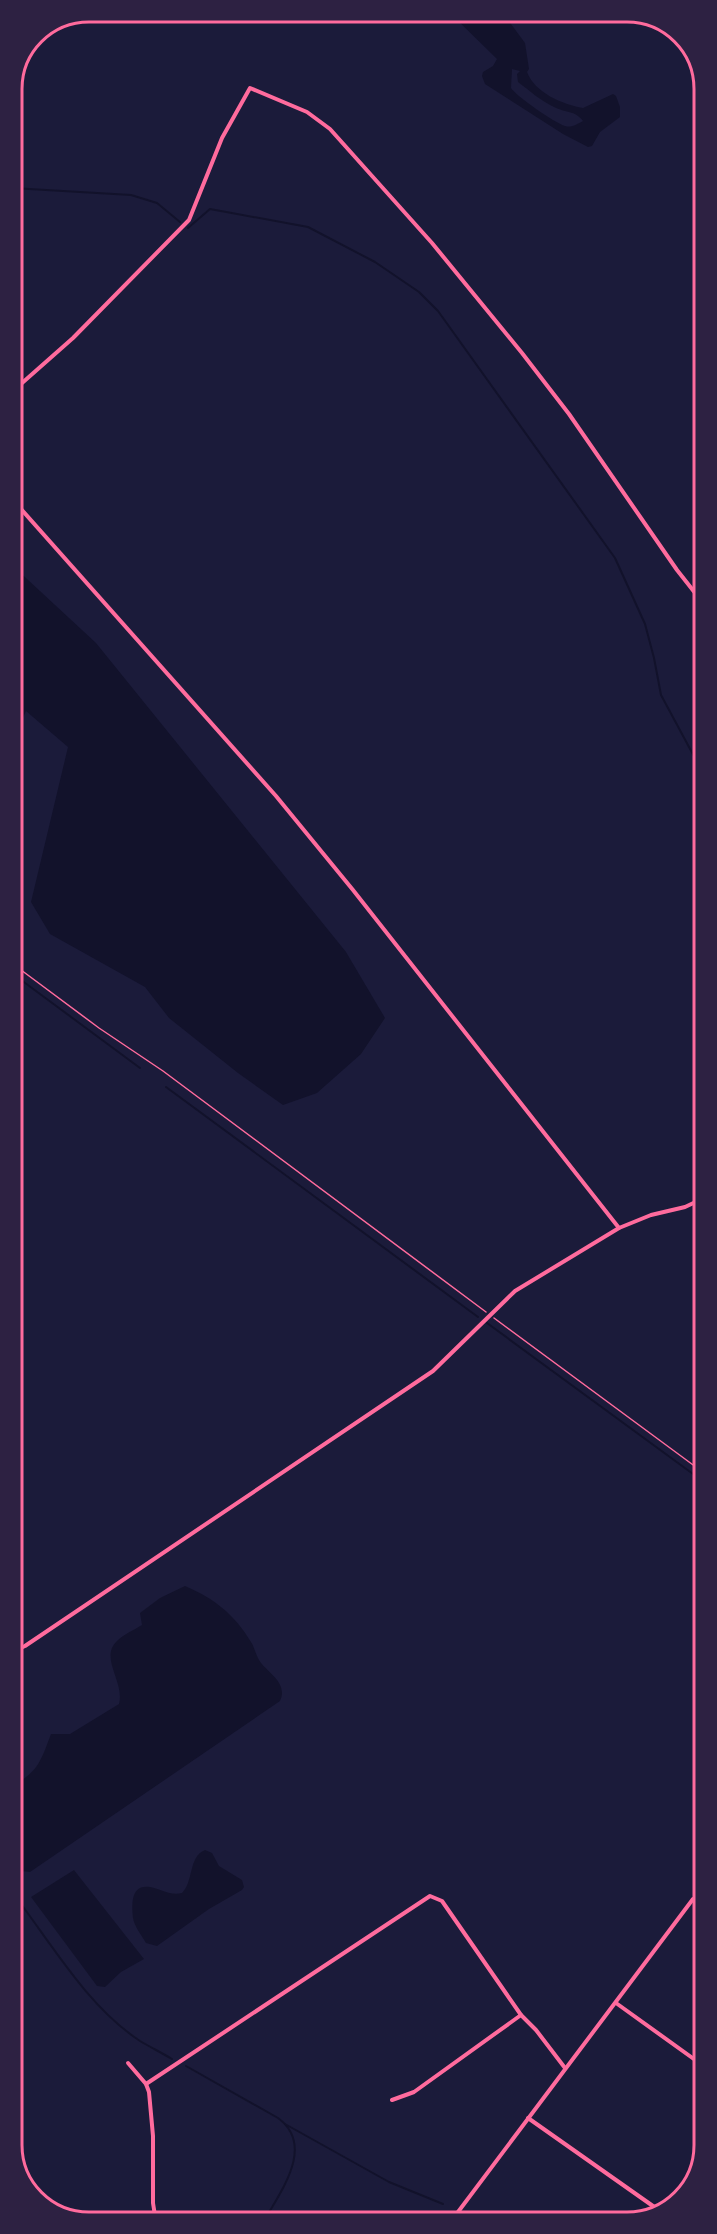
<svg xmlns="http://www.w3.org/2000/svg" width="717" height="2234" viewBox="0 0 717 2234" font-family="Georgia,serif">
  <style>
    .water { fill: #12122b; fill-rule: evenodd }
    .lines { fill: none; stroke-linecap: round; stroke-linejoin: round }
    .stream { stroke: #12122b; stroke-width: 2 }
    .path { stroke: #ff6b9d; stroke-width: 1.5 }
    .minor { stroke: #ff6b9d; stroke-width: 4 }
    .rim { fill: none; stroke: #ff6b9d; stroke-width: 3 }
  </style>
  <rect width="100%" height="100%" fill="#1b1b3a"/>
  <g class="water">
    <path d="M449,12H502L525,43L529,69L527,72C535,93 562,104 583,108L613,94L616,96L620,107V117L600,132L592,146L588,147L563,134L485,84L482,76L483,72L493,66L497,59ZM512,69L520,71L517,74L518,82C530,91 541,101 554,107C565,113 575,110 583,121C577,124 572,128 565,126C555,123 516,96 511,88Z"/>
    <polygon points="13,566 96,643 346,952 385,1018 361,1054 317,1093 283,1105 238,1073 169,1018 145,987 50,934 31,902 68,747 26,711 13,740"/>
    <path d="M185,1586C215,1599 234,1614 251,1642C255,1648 256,1657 261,1663C270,1674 288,1684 280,1701L30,1872L21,1871L14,1863V1785C39,1771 41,1760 51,1734H70L119,1704C125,1682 99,1658 117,1641C124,1634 134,1630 142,1625L140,1613L160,1598Z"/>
    <path d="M205,1850L212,1853L219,1866L242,1880L244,1887L242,1890L209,1909L157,1946L146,1943C142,1936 134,1926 133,1918C132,1905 130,1884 150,1887C161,1889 170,1896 182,1893C194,1881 188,1857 205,1850Z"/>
    <polygon points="74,1870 144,1959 121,1972 105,1987 97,1986 31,1897"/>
  </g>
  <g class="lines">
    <g class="stream">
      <polyline points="654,21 701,68"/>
      <polyline points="12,188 131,195 157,203 180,222"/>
      <polyline points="188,228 210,209 308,227 375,262 419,292 438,311 615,558 645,624 654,658 661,695 703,773"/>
      <polyline points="13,974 140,1068"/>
      <polyline points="166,1087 478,1317"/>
      <polyline points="487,1323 704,1482"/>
      <path d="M21,1904C56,1951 90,2008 140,2041C150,2047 162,2053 172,2059"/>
      <path d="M186,2066L278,2118C316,2146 280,2192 264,2221"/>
      <polyline points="285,2124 389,2182 443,2204"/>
    </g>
    <g class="path">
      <polyline points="13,964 99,1028 163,1071 486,1312"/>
      <polyline points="494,1318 704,1473"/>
      <polyline points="697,1893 705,1882"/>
    </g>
    <g class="minor">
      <polyline points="13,391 73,338 189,220 222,138 250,88 307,112 330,129 432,243 522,353 569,414 677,570 703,603"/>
      <polyline points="13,500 276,796 353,890 619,1228"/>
      <polyline points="14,1651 25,1646 433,1371 515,1291 619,1228 651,1215 685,1207 704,1198"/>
      <polyline points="616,2003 705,2067"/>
      <polyline points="128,2063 146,2084 149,2092 153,2136 153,2203 156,2222"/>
      <polyline points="146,2084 430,1896 442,1901 521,2015 536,2030 565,2068"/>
      <polyline points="392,2100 414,2092 521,2015"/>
      <polyline points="528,2118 660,2211"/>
      <polyline points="452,2220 693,1899"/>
    </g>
  </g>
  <path d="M0 0H717V2234H0ZM89 22H627A67 67 0 0 1 694 89V2145A67 67 0 0 1 627 2212H89A67 67 0 0 1 22 2145V89A67 67 0 0 1 89 22Z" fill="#2d2142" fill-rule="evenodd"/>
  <path class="rim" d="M89 22H627A67 67 0 0 1 694 89V2145A67 67 0 0 1 627 2212H89A67 67 0 0 1 22 2145V89A67 67 0 0 1 89 22Z"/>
</svg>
